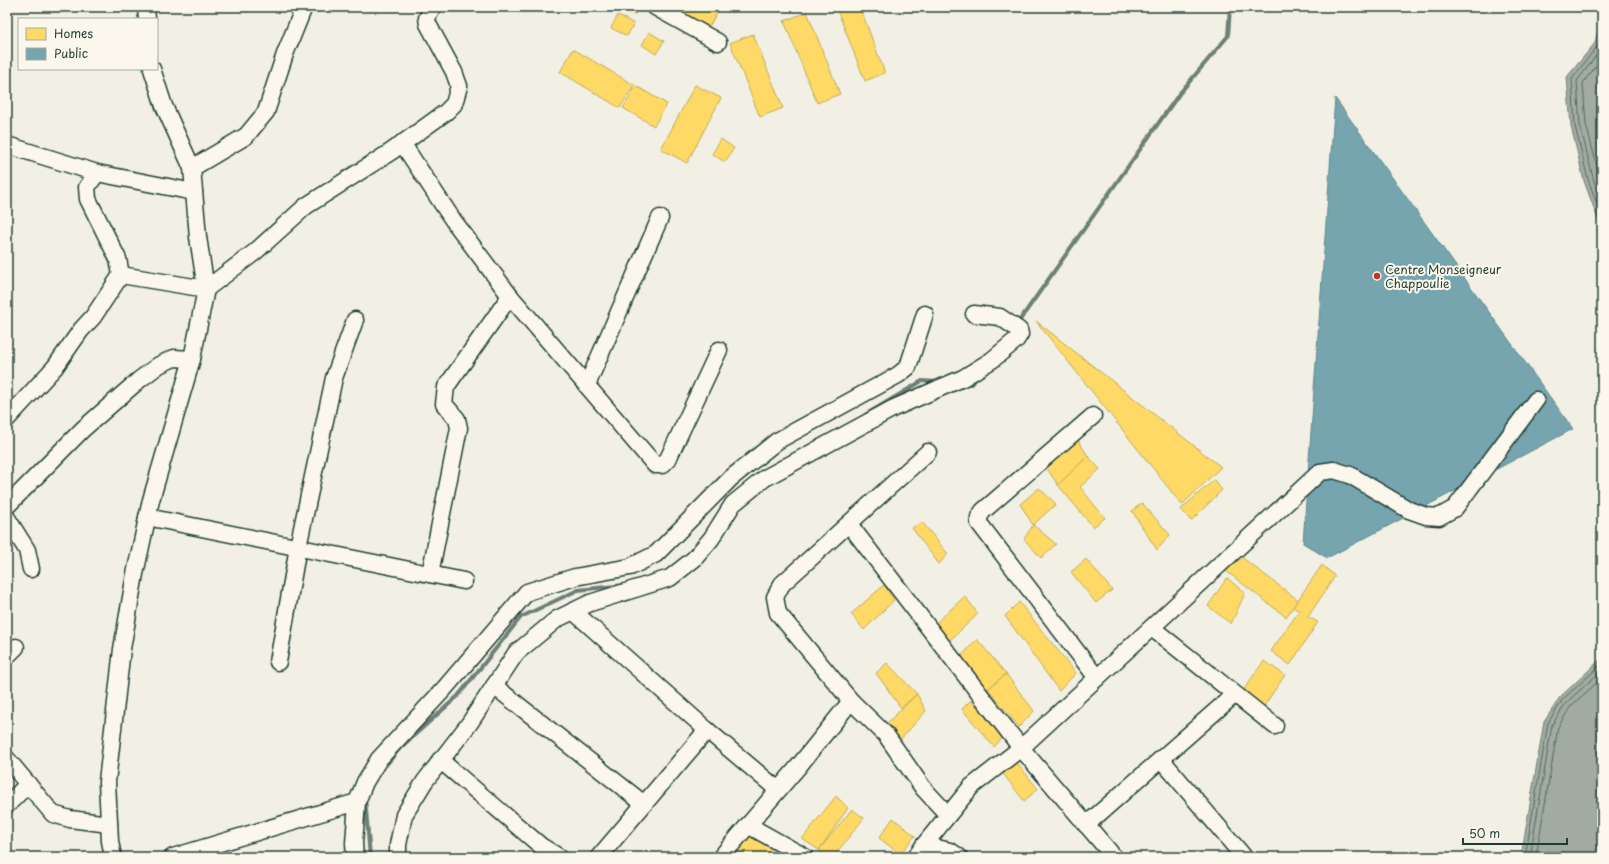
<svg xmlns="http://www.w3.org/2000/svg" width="1609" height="864" viewBox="0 0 1609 864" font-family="'Playpen Sans',sans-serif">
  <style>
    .water { fill: #a2aba1; stroke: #6e7f75 }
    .homes { fill: #ffd966; stroke: #bcaa57 }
    .public { fill: #76a5af; stroke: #5c868a }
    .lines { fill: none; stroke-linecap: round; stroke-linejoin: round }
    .shore { stroke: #536960; stroke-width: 1 }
    .stream { stroke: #6e7f75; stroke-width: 4 }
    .street-casing { stroke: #1f3d34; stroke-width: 19 }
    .street { stroke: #fbf7ec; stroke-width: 16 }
    .poi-dot { fill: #c8321e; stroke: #fbf7ec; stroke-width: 1.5 }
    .labels { text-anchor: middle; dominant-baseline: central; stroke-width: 4; stroke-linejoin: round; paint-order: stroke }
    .poi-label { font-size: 12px; fill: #1f3d34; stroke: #fbf7ec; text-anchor: start }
  </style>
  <rect width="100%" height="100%" fill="#f2f0e5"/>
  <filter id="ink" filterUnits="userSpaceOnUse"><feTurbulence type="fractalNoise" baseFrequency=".025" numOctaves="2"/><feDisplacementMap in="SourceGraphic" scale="8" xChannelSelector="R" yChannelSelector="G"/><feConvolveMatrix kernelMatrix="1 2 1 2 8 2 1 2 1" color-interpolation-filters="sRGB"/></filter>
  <g filter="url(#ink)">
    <g class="water">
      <polygon points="1602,12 1602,230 1584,181 1571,126 1567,77 1595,43"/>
      <polygon points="1602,658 1602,857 1521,857 1544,722 1560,697"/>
    </g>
    <g class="homes">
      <polygon points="624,7 633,7 637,11 634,15"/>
      <polygon points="661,7 714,7 719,9 706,32"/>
      <polygon points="836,7 860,7 885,73 865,81"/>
      <polygon points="807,12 840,94 817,103 784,21"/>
      <polygon points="618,15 634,24 627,36 611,28"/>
      <polygon points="649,32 664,41 656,54 642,45"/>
      <polygon points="753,34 783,108 760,117 730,43"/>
      <polygon points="573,49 634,85 620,108 560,72"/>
      <polygon points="695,85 721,98 687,163 661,149"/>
      <polygon points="636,86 667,104 654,126 623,108"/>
      <polygon points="721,139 734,148 725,162 712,154"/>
      <polygon points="1036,321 1221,467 1182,505"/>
      <polygon points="1078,440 1088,456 1058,485 1045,466"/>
      <polygon points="1088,456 1100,469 1080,487 1105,518 1093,527 1058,485"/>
      <polygon points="1214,480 1222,490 1191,521 1181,509"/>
      <polygon points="1039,488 1056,504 1033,525 1020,504"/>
      <polygon points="1142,503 1170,535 1157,550 1132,511"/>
      <polygon points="922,522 948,554 939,564 912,528"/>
      <polygon points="1033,525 1056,544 1041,558 1024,539"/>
      <polygon points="1240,556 1298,600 1286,617 1226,571"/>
      <polygon points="1086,559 1112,590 1096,603 1071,572"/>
      <polygon points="1322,565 1335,576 1308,617 1318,622 1290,665 1271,651 1299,611 1293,607"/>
      <polygon points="1227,578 1245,593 1231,624 1208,606"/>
      <polygon points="884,585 894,600 864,630 851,614"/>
      <polygon points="965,596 978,614 948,642 935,624"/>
      <polygon points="1019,602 1076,673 1059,691 1005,616"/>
      <polygon points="977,639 1006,674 988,689 955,663"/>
      <polygon points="1264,661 1285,675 1264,706 1242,692"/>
      <polygon points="887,663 917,694 901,708 876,673"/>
      <polygon points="1006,674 1034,711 1019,727 988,689"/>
      <polygon points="917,694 926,711 900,740 885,725"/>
      <polygon points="971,700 1003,737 994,747 962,709"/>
      <polygon points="1015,760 1038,789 1024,801 998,767"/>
      <polygon points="836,796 848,808 819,850 802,839"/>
      <polygon points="852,809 864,818 833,857 825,857 819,850"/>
      <polygon points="893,818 915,836 900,854 879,838"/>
      <polygon points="747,835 785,853 782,857 739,857 734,854"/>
    </g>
    <polygon class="public" points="1335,98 1573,429 1327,558 1303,543"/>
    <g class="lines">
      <g class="shore">
        <polyline points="1602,27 1598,45 1572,79 1575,126 1588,179 1602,218"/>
        <polyline points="1602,48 1577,81 1580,125 1593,178 1602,204"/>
        <polyline points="1602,58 1583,83 1586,124 1602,186"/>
        <polyline points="1525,857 1548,723 1563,699 1602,664"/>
        <polyline points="1530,857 1552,725 1567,702 1602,670"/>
        <polyline points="1536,857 1558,727 1571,706 1602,678"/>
      </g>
      <g class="stream">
        <polyline points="1017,324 1179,94 1228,36 1230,7"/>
        <polyline points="963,384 972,384 978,376"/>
        <polyline points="865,415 922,381 938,382"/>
        <polyline points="377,776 400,748 458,696 521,617 578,590 625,585"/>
        <polyline points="365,798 370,857"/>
      </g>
      <defs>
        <g id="street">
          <polyline points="146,7 147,19"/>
          <polyline points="655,7 718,42"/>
          <polyline points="402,143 453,220 510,296 655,465 662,465 668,459 719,350"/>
          <polyline points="7,145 97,173 194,192"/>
          <polyline points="192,168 246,136 266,112 285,54 304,7"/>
          <polyline points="121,275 206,289 255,252 306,206 392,151 446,112 454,104 459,86 454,72 428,24 427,18 433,7"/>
          <polyline points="587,385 660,218"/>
          <polyline points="1093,416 983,511 979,517 979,523 1097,678"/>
          <polyline points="7,419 55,367 81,330 93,317 121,275 118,259 88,199 87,187 97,173"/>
          <polyline points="928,452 782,584 775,597 778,613 851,701 886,735 923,788 948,815"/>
          <polyline points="7,506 83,429 139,380 159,365 174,358 192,359"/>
          <polyline points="147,517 464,581"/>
          <polyline points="7,518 27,550 31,569"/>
          <polyline points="849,524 1021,748 1114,857"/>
          <polyline points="430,574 459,428 457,419 444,404 446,387 510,296"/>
          <polyline points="573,611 707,730 778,790"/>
          <polyline points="1152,628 1275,726"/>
          <polyline points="7,656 16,647"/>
          <polyline points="278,662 298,547 334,378 355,320"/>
          <polyline points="494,686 644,804"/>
          <polyline points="7,759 53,814 70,819 109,824"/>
          <polyline points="1161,759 1244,857"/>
          <polyline points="440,760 541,846 559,857"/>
          <polyline points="7,805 28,784"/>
          <polyline points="748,825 805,857"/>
          <polyline points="1086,825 1234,695"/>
          <polyline points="924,845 950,851 959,857"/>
          <polyline points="113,857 110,841 107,782 122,649 135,574 151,500 192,359 206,289 198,237 192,168 164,106 152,69"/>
          <polyline points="173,857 357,802"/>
          <polyline points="355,857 354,843 357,802 365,782 379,759 444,689 527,592 575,577 630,567 656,554 731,478 777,441 898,375 908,367 925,314"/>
          <polyline points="398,857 398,845 404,815 425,781 469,724 516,653 557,619 590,603 670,578 694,559 711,539 733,504 765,478 894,408 963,378 992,360 1016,340 1020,334 1019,330 1000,317 974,314"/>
          <polyline points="599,857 707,730"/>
          <polyline points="721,857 798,767 851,701"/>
          <polyline points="916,857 924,845 971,787 1021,748 1320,472 1334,470 1350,475 1409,510 1426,516 1439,517 1455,508 1536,400"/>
        </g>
      </defs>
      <use href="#street" class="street-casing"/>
      <use href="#street" class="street"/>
    </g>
  </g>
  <circle class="poi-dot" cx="1377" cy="276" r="4"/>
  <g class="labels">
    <g class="poi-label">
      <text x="1385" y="269">Centre Monseigneur<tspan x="1385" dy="14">Chappoulie</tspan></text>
    </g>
  </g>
  <rect width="1609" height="864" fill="none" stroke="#fbf7ec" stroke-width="24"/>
  <rect x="12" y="12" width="1585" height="840" fill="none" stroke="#1f3d34" stroke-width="1.5" filter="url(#ink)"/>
  <rect x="18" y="18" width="140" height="52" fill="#fbf7ec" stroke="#a3ada2"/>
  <rect x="26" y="28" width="20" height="12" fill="#ffd966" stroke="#a3ada2"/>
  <text x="54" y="38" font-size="12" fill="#1f3d34">Homes</text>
  <rect x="26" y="48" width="20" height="12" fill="#76a5af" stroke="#a3ada2"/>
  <text x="54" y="58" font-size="12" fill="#1f3d34">Public</text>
  <path d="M1463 838v6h104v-6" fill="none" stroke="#1f3d34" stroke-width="2"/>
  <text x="1469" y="838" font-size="12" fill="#1f3d34" stroke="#fbf7ec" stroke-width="3" paint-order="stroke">50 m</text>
</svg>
